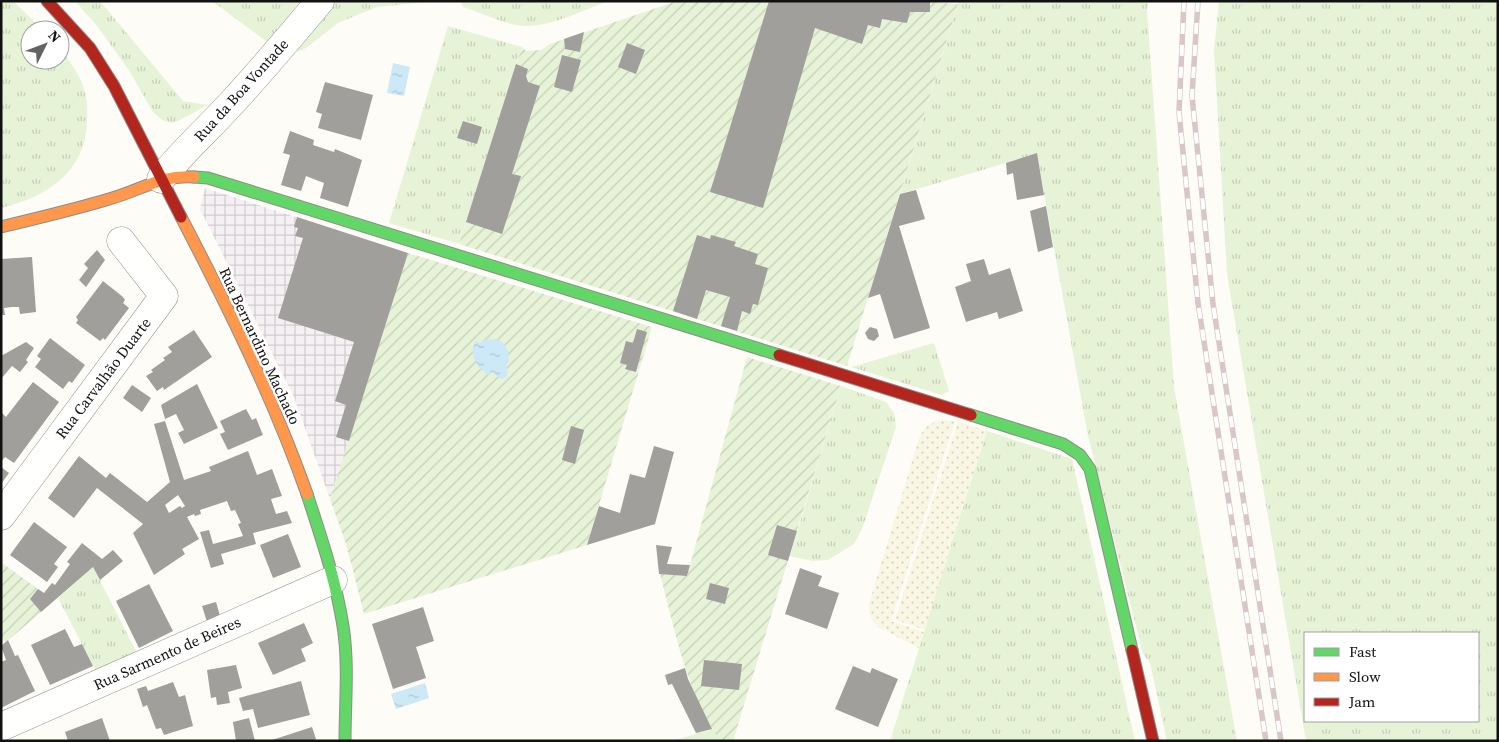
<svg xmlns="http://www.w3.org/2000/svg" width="1499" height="742" viewBox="0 0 1499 742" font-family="'Source Serif 4',serif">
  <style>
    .industrial { fill: url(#industrial-grid) }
    .farmland { fill: url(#farmland-dots) }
    .grass { fill: url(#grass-tufts); fill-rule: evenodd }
    .garden { fill: url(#garden-furrows) }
    .water { fill: url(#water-ripples) }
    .building { fill: #a19f9c; fill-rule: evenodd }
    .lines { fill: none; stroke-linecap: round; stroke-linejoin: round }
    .street-casing { stroke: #979795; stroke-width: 29 }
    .fast-casing { stroke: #8e8d8b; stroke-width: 13 }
    .slow-casing { stroke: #8e8d8b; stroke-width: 13 }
    .jam-casing { stroke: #8e8d8b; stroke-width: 13 }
    .street { stroke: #fffffe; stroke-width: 28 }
    .fast { stroke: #63d668; stroke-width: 11 }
    .slow { stroke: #ff974d; stroke-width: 11 }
    .jam { stroke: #b3261e; stroke-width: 11 }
    .rail-casing { stroke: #d9c6c7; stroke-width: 5.5 }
    .rail { stroke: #fff; stroke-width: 4; stroke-dasharray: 11; stroke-linecap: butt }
    .labels { text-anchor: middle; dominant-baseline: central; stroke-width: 5; stroke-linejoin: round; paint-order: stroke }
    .street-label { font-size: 15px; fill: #111; stroke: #fff }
  </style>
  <defs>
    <pattern id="industrial-grid" width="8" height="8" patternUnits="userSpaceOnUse" patternTransform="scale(1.25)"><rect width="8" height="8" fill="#f5f0f3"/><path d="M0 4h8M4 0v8" fill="none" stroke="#d1cdcf"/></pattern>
    <pattern id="farmland-dots" width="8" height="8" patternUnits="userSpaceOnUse" patternTransform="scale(1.25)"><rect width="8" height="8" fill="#f9f7e4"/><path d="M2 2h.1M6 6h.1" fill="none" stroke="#d4d3c3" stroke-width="1.8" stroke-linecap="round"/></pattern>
    <pattern id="grass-tufts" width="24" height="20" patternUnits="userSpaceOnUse" patternTransform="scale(1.25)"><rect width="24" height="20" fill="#e7f3d7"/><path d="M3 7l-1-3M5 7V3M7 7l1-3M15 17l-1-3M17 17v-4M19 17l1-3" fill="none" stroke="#c5cfb8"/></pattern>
    <pattern id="garden-furrows" width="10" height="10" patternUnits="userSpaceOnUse" patternTransform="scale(1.25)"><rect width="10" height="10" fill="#e7f3d7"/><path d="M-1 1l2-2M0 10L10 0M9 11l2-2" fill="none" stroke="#c5cfb8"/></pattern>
    <pattern id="water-ripples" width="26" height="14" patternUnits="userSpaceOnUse" patternTransform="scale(1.25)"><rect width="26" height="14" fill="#cde8f7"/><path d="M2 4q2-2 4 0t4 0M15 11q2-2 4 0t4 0" fill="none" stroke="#afc6d3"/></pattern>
  </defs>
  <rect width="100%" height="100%" fill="#fdfcf7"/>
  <polygon class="industrial" points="205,188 408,253 330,499 294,397 200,209"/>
  <g class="farmland">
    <polygon points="939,420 955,421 891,621 924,632 919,648 878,627 872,620 869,612 869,604 920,435 928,425"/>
    <polygon points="958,422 987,431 925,630 895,620"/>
  </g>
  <g class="grass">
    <path d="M1,1H13L43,30H30V60H60V48L62,51C69,61 77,71 82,83C87,95 88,108 87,121C86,172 47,197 1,208Z"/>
    <polygon points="75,1 100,1 183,101 208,105 178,121 172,123 162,120 153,112 130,72 98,27"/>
    <polygon points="212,1 300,1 267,42"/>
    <polygon points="336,1 437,1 377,7 338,23 306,48 298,52 294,49"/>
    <path d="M461,1H608C584,10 552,26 527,26C508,26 482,13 463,7Z"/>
    <polygon points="959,1 1149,1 1147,10 1174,387 1237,741 1167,741 1150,663 1143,654 1088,436 1037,154 900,194"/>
    <path d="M1219,1H1498V741H1306L1227,274L1214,51ZM1305,633H1478V721H1305Z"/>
    <polygon points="448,26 522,47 459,244 389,223"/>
    <polygon points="934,343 949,391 942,395 851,367"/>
    <polygon points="841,386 886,402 894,413 896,427 862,529 854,544 828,560 812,561 790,556"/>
    <polygon points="987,431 1072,459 1135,741 890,741"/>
    <polygon points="93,567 137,653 96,671 58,598"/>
    <polygon points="712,729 720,741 672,741"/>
  </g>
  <g class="garden">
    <polygon points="677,1 910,1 958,4 847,366 459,244 522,47 526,51 541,50 550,44"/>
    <polygon points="408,253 652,327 587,545 364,614 346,544 330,499"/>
    <path d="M747,357L841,386L733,741H720C686,691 675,631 660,574L687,576Z"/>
    <polygon points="1,562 54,601 6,642 1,638"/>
  </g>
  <g class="water">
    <polygon points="393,63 410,67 404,96 387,93"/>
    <path d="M497,339L504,344L508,350L509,361L506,364L508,374L505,378L500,379L493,372L488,375C478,369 467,352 476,341L480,343L485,340Z"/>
    <polygon points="425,683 429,698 396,709 391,694"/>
  </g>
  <g class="building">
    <polygon points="769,1 930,2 930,12 910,12 907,23 882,19 880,28 868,25 862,44 815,28 763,208 710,192"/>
    <polygon points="584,32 580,52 565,49 564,39"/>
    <polygon points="627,43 645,50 636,74 618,67"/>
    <polygon points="562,55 581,60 572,92 554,87"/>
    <polygon points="516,64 528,69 526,76 528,82 540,86 512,174 521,176 502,234 466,222"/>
    <polygon points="325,82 373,95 361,140 318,128 322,114 316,112"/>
    <polygon points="463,121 482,127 477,144 457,138"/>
    <polygon points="290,131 314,140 313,145 334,152 335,149 362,160 348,207 320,198 324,183 306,176 301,191 281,185 290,155 283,153"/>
    <polygon points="1037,153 1044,195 1017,200 1013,173 1007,175 1006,163"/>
    <polygon points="916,190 925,219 899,226 930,328 894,339 880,294 868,298 900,194"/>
    <polygon points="1046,206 1053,247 1038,252 1030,211"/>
    <polygon points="297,217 408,253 349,441 336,437 346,405 335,401 354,342 278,318 303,238 295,236 298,228 294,227"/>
    <polygon points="697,235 710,239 711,235 736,242 734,246 758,254 755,264 768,268 758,305 753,304 750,314 742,311 737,331 721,326 730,297 706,290 697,319 673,311"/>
    <polygon points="97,250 105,260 86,287 79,280 88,268 84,264"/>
    <polygon points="32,257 36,312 20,314 19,307 12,307 4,308 5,315 1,315 1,259"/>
    <polygon points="984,259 989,275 1010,268 1023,311 999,319 997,312 966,322 955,287 971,281 966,264"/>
    <polygon points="103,281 123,297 125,300 123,303 129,308 105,340 103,338 100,341 76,323 78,320 76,317"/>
    <polygon points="870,327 877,329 879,336 874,341 868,339 865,333"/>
    <polygon points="637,329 647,332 636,372 625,369 627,365 620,363 626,341 633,343"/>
    <polygon points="194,330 212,357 164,390 163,387 157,391 146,376 153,372 151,370 165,360 163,358 172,352 168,347"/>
    <polygon points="50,338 85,365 72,383 69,381 63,389 35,367 41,359 37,356"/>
    <polygon points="26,342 34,348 26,360 28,362 20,372 12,366 1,379 1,356"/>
    <polygon points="33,382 59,402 14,463 5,457 1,462 1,412 6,417"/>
    <polygon points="197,384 218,428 184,444 178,433 184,430 176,414 165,419 161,405"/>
    <polygon points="132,385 151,398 142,412 123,398"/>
    <polygon points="246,409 252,420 256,418 263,435 228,450 220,434 225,432 220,421"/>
    <path d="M165,421L184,480L211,471L209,467L248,451L257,475L272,469L282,496L271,499L276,514L287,511L292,523L253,533L256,544L221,554L224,564L211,568L200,532L209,530L213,544L243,536L238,524L241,523L235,510L231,511L227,501L200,510L201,514L195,516L194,514L187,517L199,539L182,549L185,554L154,575L133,533L143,524L97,488L74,518L48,498L79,456L106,478L110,473L147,502L170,482L154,424ZM178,495L185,506L182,508L180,506L169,513L165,505Z"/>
    <polygon points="571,426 584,430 575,464 562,460"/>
    <polygon points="654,446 674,452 655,524 587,545 599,506 620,513 630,474 645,478"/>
    <polygon points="1,467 9,473 1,484"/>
    <polygon points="34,522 67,547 54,564 58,567 47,582 10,555"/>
    <polygon points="777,525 797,531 788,561 768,555"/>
    <polygon points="288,534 301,567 273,578 260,545"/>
    <polygon points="82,543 102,559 113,550 123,561 100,580 93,567 41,612 30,599 38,589 44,593 52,583 55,585 70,564 67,562"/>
    <polygon points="656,545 672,547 667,564 690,565 687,576 659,574"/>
    <polygon points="800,568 822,576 818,586 839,593 827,629 785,614"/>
    <polygon points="710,583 729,588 725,604 706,599"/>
    <polygon points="149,584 173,631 139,648 116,601"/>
    <polygon points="216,602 220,616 207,622 202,606"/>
    <polygon points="423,607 434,641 416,647 426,678 393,689 372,624"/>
    <polygon points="304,623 313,643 301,649 306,661 273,675 258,643"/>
    <polygon points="65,629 74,647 82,644 93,666 50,685 31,645"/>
    <polygon points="8,640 15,656 18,655 35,691 1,708 1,662 6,660 1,646"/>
    <polygon points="704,660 742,664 739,690 701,686"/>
    <polygon points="236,665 242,688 228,692 230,703 217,705 216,697 211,698 207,670"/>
    <polygon points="853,666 870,673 872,668 898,679 878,727 835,709"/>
    <polygon points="685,668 688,679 712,729 696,733 672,684 668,685 665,675"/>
    <polygon points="301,681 310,715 258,728 253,709 243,711 239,698"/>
    <polygon points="173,682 179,697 185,695 193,726 164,735 161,728 156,729 147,705 143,707 137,689 146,686 148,691"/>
    <polygon points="102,718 110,741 68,741 65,732"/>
    <polygon points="249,718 255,741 236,741 233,722"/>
    <polygon points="312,727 316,739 312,741 269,741"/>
  </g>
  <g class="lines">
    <defs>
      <g id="street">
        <path d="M161,179C181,153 205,132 226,109C259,74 289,38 320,1"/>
        <polyline points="1,516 164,296 121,241"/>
        <polyline points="1,727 333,580"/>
      </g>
      <g id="fast">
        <polyline points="194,177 208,178 779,355"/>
        <polyline points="971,415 1063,444 1080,455 1090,469 1132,650"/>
        <path d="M307,494C321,537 336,581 343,626C349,664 345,703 345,741"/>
      </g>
      <g id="slow">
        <path d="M181,217C228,307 273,398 307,494"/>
        <path d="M1,227C37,218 73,210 109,199C139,191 162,174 194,177"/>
      </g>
      <g id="jam">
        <polyline points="47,1 90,48 114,86 181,217"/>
        <polyline points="779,355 971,415"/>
        <polyline points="1132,650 1153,741"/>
      </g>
    </defs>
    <use href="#street" class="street-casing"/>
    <use href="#fast" class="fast-casing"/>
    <use href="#slow" class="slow-casing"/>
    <use href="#jam" class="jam-casing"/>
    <use href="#street" class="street"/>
    <use href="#fast" class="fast"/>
    <use href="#slow" class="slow"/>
    <use href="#jam" class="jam"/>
    <defs>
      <g id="rail">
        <polyline points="1184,1 1179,112 1198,303 1266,741"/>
        <polyline points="1198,1 1192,96 1213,304 1281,741"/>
      </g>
    </defs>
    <use href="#rail" class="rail-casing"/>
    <use href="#rail" class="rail"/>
  </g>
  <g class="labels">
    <g class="street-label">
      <text transform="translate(241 90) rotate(-48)">Rua da Boa Vontade</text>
      <text transform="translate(260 346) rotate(65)">Rua Bernardino Machado</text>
      <text transform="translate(103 378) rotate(-53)">Rua Carvalhão Duarte</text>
      <text transform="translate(167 653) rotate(-24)">Rua Sarmento de Beires</text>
    </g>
  </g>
  <rect width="1499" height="742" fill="none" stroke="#111111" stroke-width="5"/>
  <rect x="1304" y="632" width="175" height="90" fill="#ffffff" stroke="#a0a0a0"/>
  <rect x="1314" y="648" width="25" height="8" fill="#63d668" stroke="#a0a0a0"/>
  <text x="1349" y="657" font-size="15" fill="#111111">Fast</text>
  <rect x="1314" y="673" width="25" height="8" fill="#ff974d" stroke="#a0a0a0"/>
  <text x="1349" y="682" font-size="15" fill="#111111">Slow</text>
  <rect x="1314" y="698" width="25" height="8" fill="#b3261e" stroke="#a0a0a0"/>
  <text x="1349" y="707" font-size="15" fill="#111111">Jam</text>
  <g transform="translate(45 45) rotate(48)"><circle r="24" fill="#ffffff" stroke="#a0a0a0"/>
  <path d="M0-4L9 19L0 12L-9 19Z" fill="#646362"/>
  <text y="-8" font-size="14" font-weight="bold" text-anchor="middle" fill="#111111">N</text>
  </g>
</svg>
